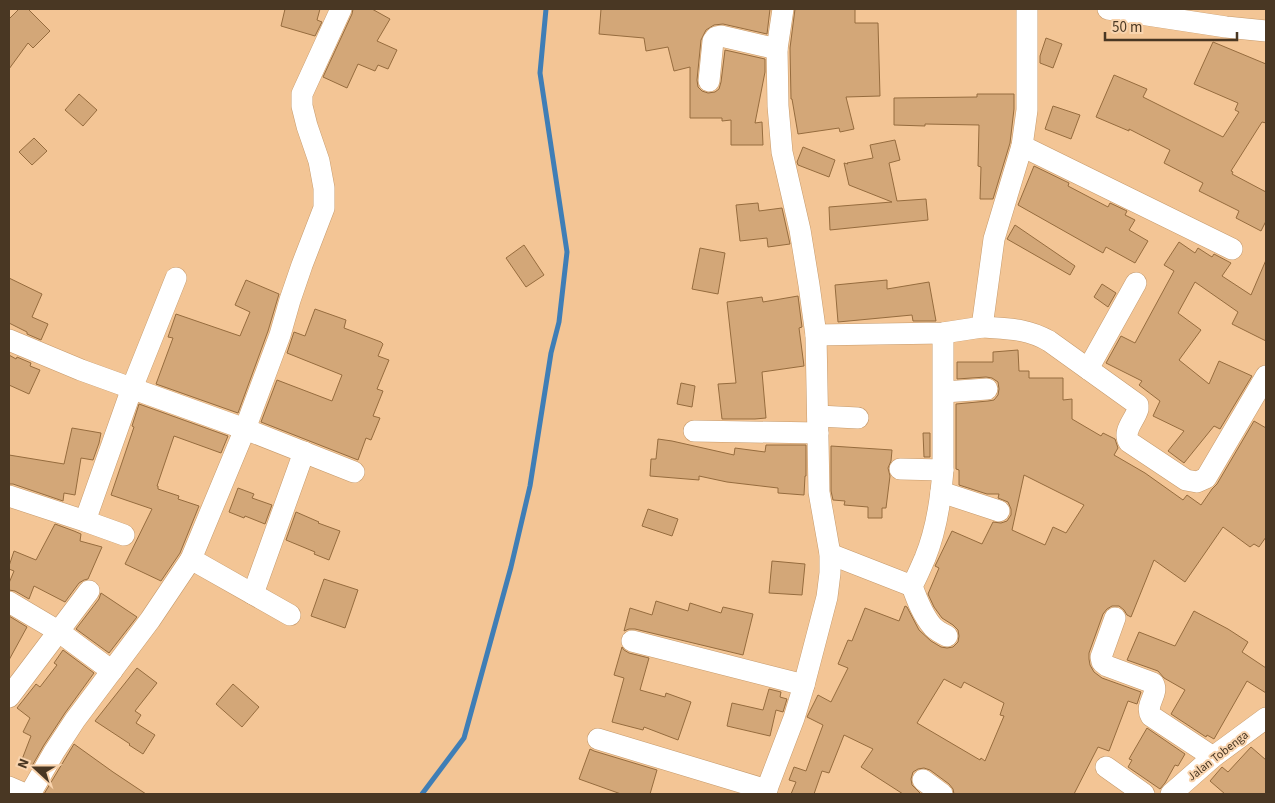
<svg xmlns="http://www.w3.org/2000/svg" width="1275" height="803" viewBox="0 0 1275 803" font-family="'Source Sans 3',sans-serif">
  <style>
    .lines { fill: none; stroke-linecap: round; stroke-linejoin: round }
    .stream { stroke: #3f7eb6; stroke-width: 5 }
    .building { fill: #d3a778; stroke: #966c3e; fill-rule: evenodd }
    .minor-casing { stroke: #c69a6b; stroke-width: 22 }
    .minor { stroke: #fff; stroke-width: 21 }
    .labels { text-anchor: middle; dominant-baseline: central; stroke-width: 4; stroke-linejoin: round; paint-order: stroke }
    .street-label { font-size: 12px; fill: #493723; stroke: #f9d4ae }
  </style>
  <rect width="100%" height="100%" fill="#f3c595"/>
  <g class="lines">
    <polyline class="stream" points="422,794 464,738 511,567 530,486 551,353 559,322 567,252 540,73 546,9"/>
  </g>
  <g class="building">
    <polygon points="19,9 28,9 50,31 33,48 28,43 9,69 9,19"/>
    <polygon points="285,9 320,9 317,20 322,22 315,36 281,26"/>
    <polygon points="353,9 372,9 390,19 377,41 397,50 388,69 378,65 375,71 358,64 347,88 323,77 352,14"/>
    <polygon points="601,9 770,9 767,34 723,24 714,25 706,30 701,40 697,80 698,87 702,91 708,93 715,92 719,89 721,82 725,50 765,59 765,72 755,123 762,122 763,145 731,145 731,120 722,121 722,118 690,118 690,67 674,71 668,47 646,51 644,38 599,34"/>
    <polygon points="795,9 855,9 855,23 878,23 880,96 846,97 854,129 840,132 839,128 798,134 792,99 791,99 790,48"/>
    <polygon points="1046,38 1062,44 1053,68 1040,63 1040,56"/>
    <polygon points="1213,42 1266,64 1266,123 1262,122 1231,171 1233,172 1232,174 1266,192 1266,221 1261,231 1236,218 1239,211 1199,191 1203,183 1164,163 1170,150 1129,129 1129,131 1096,117 1114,75 1147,89 1143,97 1223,137 1239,112 1235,110 1238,103 1194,84"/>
    <polygon points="79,94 97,110 83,126 65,110"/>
    <polygon points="977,94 1014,94 1014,109 1010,143 993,199 980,199 981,167 978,166 979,125 925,124 925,126 894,125 894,98 977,97"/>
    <polygon points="1053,106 1080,115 1071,139 1045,129"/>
    <polygon points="34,138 47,151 32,165 19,152"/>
    <polygon points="895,140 900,160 889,163 897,201 926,199 928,220 830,230 829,207 892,202 849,185 844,163 848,164 847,163 873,158 870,145"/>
    <polygon points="803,147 835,160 829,177 798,165 797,162"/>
    <polygon points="1034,166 1069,183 1068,186 1108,207 1110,203 1127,211 1125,215 1135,220 1129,230 1148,241 1135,263 1106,247 1103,253 1018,205"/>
    <polygon points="758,203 759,211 782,208 790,244 768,247 767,238 740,241 736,205"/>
    <polygon points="1015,225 1075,266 1070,275 1007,239"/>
    <polygon points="1179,242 1195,253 1198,248 1212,257 1214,254 1231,263 1222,276 1251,295 1266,260 1266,341 1232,324 1238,312 1195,282 1178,313 1201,330 1179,360 1209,384 1219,361 1252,376 1220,429 1214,426 1184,463 1168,451 1184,431 1153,416 1160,401 1139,385 1142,381 1106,363 1121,336 1135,343 1174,271 1164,265"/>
    <polygon points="524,245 544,275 526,287 506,258"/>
    <polygon points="700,248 725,253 718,294 692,289"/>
    <polygon points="9,278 42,294 32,317 48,324 41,340 27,334 27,332 9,323"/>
    <polygon points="246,280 279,294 268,331 238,413 156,384 173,338 168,337 176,314 240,336 250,312 235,305"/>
    <polygon points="887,280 887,289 929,282 936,321 913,321 912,315 838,322 835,285"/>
    <polygon points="1102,284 1116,293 1108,307 1094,297"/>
    <polygon points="798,296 802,327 799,328 804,366 762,372 766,418 755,419 722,419 718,384 736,383 727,302 762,297 763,302"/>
    <polygon points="315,309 346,320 344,328 381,342 383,344 378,356 389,360 377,389 383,391 373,416 380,418 371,440 366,438 358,460 261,422 277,380 332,401 342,375 287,353 294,332 305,336"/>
    <path d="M1018,350L1019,371H1029V378H1063V400L1072,399V419L1101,436L1103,433L1115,439L1118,448L1114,455L1145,473L1183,500L1187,495L1201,505L1212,489L1217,484L1254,421L1266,428V537L1259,547L1254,544L1250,547L1223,527L1185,582L1154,560L1131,617L1127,615L1124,610L1119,606H1112L1107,609L1103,614L1089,653V659L1090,665L1094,672L1102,678L1141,692L1137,704L1128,701L1109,751L1098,747L1074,794H954L953,789L949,784L930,770L924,768L918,769L913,772L911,779L912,785L921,794H903L861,767L873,749L844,735L829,773L822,771L814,794H791L796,782L789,780L794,767L806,771L823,725L807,717L818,695L831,702L848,668L838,664L848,640L852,641L865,608L899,621L905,606L907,607L919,630L931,641L941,647L947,648L953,647L958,642L959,636L958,630L953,625L942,618L934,607L928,594L939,568L935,566L952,531L982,544L993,522L1001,523L1007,521L1011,515V509L1008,502L998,498L999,494H987L959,485V470L956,469V404L988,401L994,400L998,395L999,389L998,382L992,378L986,377L957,379V362H993V352ZM1024,475L1084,505L1066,533L1053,527L1045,545L1012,530ZM944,679L961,688L964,682L1004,703L1000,715L1004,716L985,761L981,758L980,760L917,723Z"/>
    <polygon points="9,355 16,359 17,357 31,363 30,366 40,370 29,394 9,385"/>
    <polygon points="681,383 695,386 692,407 677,404"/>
    <polygon points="139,404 228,436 221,453 174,436 157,486 158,486 158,489 179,496 178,499 199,506 180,553 161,581 125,564 152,509 111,495 134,427 132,426"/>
    <polygon points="72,428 101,433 99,443 93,460 81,458 75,495 64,493 63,501 13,484 9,484 9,455 64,464"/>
    <polygon points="923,433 930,433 930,457 924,457"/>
    <polygon points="658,439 672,441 734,455 735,448 765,452 766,445 806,445 806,476 805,476 804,495 778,493 778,488 727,482 699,476 699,480 650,476 651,459 656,459"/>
    <polygon points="831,446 892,450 891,461 888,468 890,476 886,508 882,508 882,518 868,518 868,507 844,505 845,501 833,500 831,491"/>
    <polygon points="238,488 254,494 252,498 272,505 265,524 245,516 244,518 229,512"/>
    <polygon points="648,509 678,519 672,536 642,526"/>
    <polygon points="296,512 319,522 318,523 340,531 329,560 314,554 315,552 286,540"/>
    <polygon points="55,524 74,531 81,534 80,541 102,547 88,579 84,580 79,583 65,602 34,586 29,599 15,591 9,590 9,583 14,571 9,569 9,566 14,551 36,560"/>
    <polygon points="772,561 805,564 802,595 769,593"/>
    <polygon points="324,579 358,590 345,628 311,616"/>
    <polygon points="101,593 137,617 109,653 76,629 99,599"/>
    <polygon points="656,601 688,611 690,603 721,613 723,607 753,614 743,655 635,629 629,629 624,631 630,608 652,615"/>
    <polygon points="1194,611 1228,629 1248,642 1242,652 1266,668 1266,693 1247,681 1214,739 1207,735 1206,737 1171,714 1185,690 1164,678 1158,671 1127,660 1139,632 1175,646"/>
    <polygon points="9,616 27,627 9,660"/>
    <polygon points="622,647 624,650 629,653 649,658 640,690 665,697 666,693 691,702 678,740 644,727 643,730 612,722 624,678 614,675"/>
    <polygon points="63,650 94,673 65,713 44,745 32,766 21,762 31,736 23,732 30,718 17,708 36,684 40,687 57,665 54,663"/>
    <polygon points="137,668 157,683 135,711 141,715 136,723 155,735 143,754 129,745 130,744 95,721"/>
    <polygon points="233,684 259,707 242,727 216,704"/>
    <polygon points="769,689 781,692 780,697 787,699 783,712 776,710 770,736 727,726 732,703 763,710"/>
    <polygon points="1147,728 1185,754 1178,766 1175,765 1165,783 1160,789 1128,767 1132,760 1129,759"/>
    <polygon points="74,744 113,772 146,794 44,794"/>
    <polygon points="1251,747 1266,760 1266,794 1225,794 1210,781 1222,767 1228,772"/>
    <polygon points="590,749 594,751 657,770 650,794 621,794 579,779"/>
  </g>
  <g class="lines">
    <defs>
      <g id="minor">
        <polyline points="783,9 777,49 778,106 782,152 800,230 809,285 816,335 943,333 982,327 994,239 1022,146 1027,110 1027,9"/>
        <polyline points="1108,9 1226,27 1266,31"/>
        <polyline points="709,81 713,41 716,37 721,36 777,49"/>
        <polyline points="1022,146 1232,249"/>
        <path d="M982,327C1008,329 1026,328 1049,341L1134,402L1138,405V409C1135,420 1122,431 1129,442L1186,480L1197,482L1206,478L1266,376"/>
        <path d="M943,333V470C941,499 936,531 925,558C921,567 917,577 912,586C917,600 923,616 933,627C937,631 943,634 947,636"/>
        <polyline points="9,340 81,370 245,429 354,472"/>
        <polyline points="1088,369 1136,283"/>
        <polyline points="944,392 987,389"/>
        <polyline points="818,416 858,418"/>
        <polyline points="694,431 818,433"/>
        <polyline points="900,469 943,470"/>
        <polyline points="941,492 999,511"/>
        <polyline points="9,496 85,521 132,388 176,278"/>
        <polyline points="85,521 124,535"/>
        <polyline points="830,554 912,586"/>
        <polyline points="191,559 290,615"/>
        <polyline points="253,594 304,452"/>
        <polyline points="9,602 58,631 112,671"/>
        <path d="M1115,618L1101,657L1102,662L1107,666L1153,683C1160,694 1144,704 1151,716L1213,757"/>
        <polyline points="632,641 804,685"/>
        <polyline points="9,697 89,591"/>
        <polyline points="598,739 767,790"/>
        <polyline points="1106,767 1144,794"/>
        <polyline points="923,780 942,794"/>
        <polyline points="9,787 25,794"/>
        <polyline points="30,794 54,752 75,720 150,620 191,559 245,429 280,335 290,300 302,265 324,208 324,188 319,161 307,126 302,106 302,94 341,9"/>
        <polyline points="765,794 794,718 804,685 827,597 830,573 830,554 819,492 816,335"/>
        <polyline points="1171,794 1213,757 1266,718"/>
      </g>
    </defs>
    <use href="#minor" class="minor-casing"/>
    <use href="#minor" class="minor"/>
  </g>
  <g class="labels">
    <g class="street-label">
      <text transform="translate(1218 756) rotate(-38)">Jalan Tobenga</text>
    </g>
  </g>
  <rect width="1275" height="803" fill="none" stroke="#493723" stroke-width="20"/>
  <g transform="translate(35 768) rotate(291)" stroke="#f9d4ae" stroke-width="4" paint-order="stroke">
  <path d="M0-4L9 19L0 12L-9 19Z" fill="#493723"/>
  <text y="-8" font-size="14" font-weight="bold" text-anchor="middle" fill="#493723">N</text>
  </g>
  <path d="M1105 32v8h132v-8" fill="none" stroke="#493723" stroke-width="2.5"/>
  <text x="1112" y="32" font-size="15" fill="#493723" stroke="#f9d4ae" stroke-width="4" paint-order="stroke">50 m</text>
</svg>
